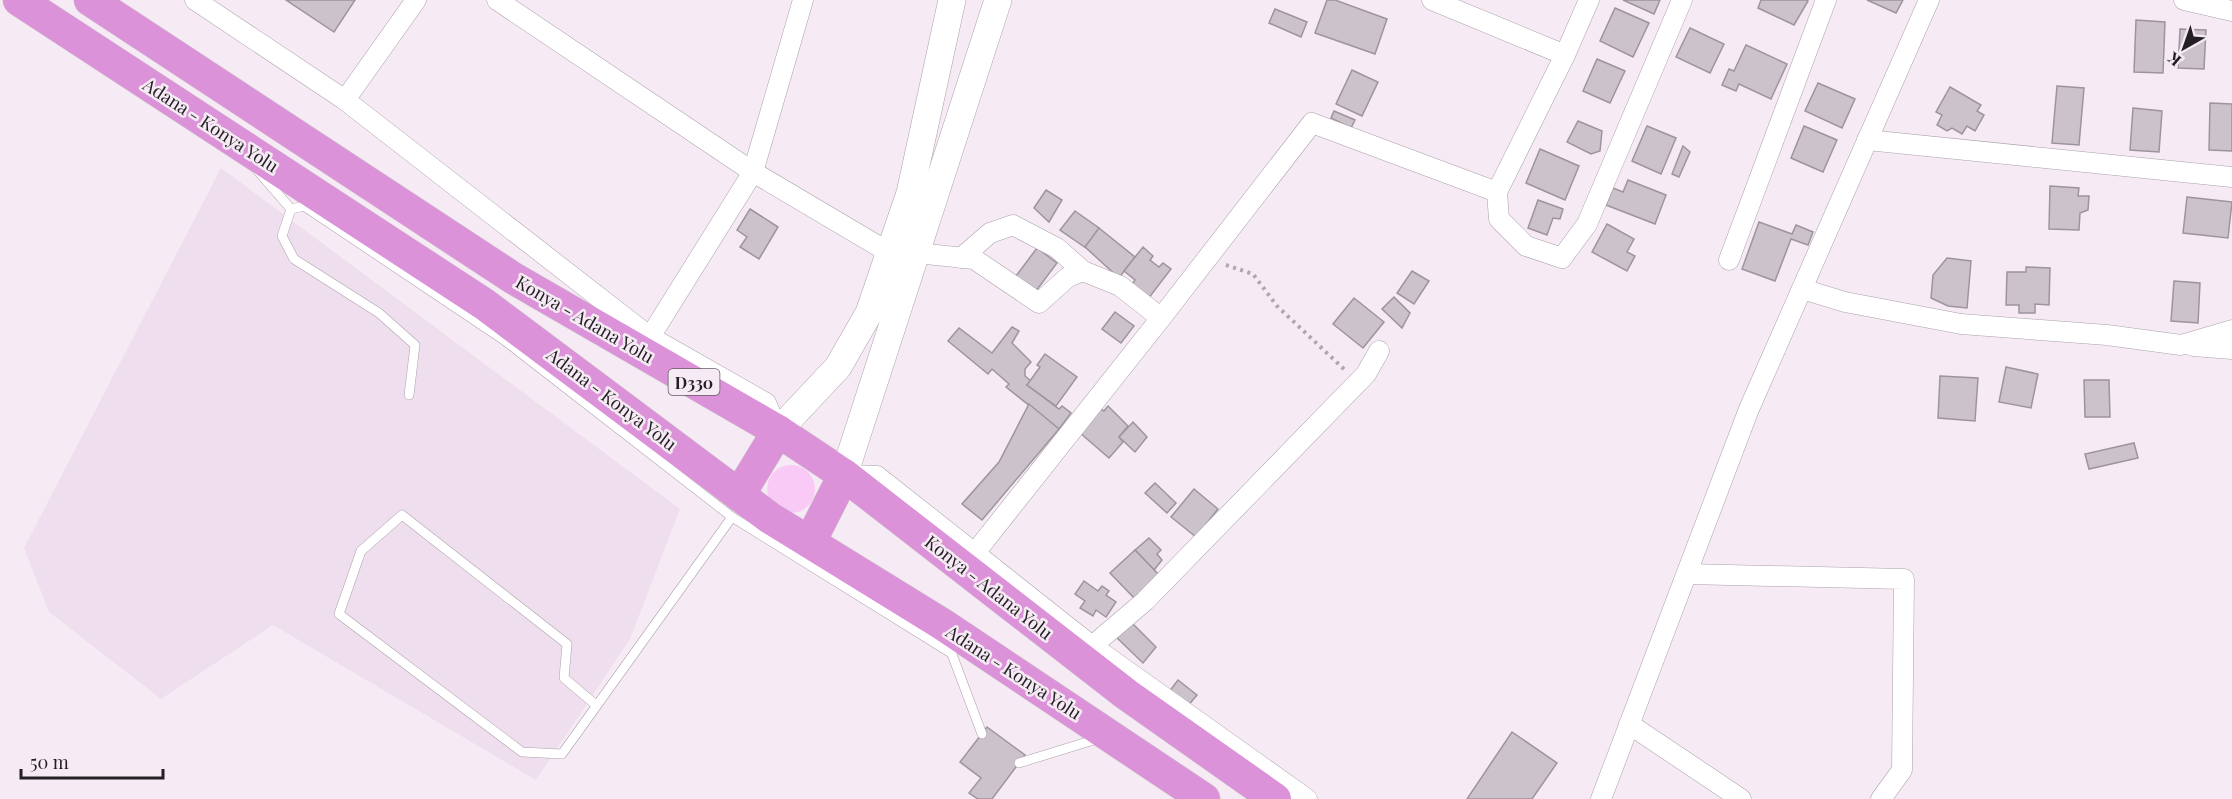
<svg xmlns="http://www.w3.org/2000/svg" width="2232" height="799" viewBox="0 0 2232 799" font-family="'Playfair Display',serif">
  <style>
    .built { fill: #efdeed }
    .green { fill: #facaf6 }
    .building { fill: #ccc2cb; stroke: #9e949d; stroke-width: 1.5 }
    .lines { fill: none; stroke-linecap: round; stroke-linejoin: round }
    .service-casing { stroke: #aba1aa; stroke-width: 10 }
    .minor-casing { stroke: #aba1aa; stroke-width: 21 }
    .secondary-casing { stroke: #aba1aa; stroke-width: 28 }
    .trunk-casing { stroke: #cfcecf; stroke-width: 33 }
    .path { stroke: #afa6ae; stroke-width: 4; stroke-dasharray: 3 4.5; stroke-linecap: butt }
    .service { stroke: #fff; stroke-width: 9 }
    .minor { stroke: #fff; stroke-width: 20 }
    .secondary { stroke: #fff; stroke-width: 27 }
    .trunk { stroke: #dc92d8; stroke-width: 32 }
    .labels { text-anchor: middle; dominant-baseline: central; stroke-width: 5; stroke-linejoin: round; paint-order: stroke }
    .shield { fill: #f6ebf5; stroke: #625c62; stroke-width: 1.5 }
    .shield-label { font-size: 16px; font-weight: bold; fill: #231f23 }
    .street-label { font-size: 18px; fill: #231f23; stroke: #f6ebf5 }
  </style>
  <rect width="100%" height="100%" fill="#f6ebf5"/>
  <polygon class="built" points="221,168 680,509 630,639 536,780 273,625 161,699 49,612 24,548"/>
  <circle class="green" cx="791" cy="489" r="24"/>
  <g class="building">
    <polygon points="286,0 355,0 334,32"/>
    <polygon points="1327,0 1335,0 1387,19 1375,54 1315,33"/>
    <polygon points="1623,0 1660,0 1654,14"/>
    <polygon points="1761,0 1806,0 1808,1 1794,25 1758,8"/>
    <polygon points="1867,0 1903,0 1896,13"/>
    <polygon points="1615,8 1649,23 1633,57 1600,41"/>
    <polygon points="1275,9 1307,22 1301,37 1269,23"/>
    <polygon points="2136,20 2165,22 2163,73 2134,72"/>
    <polygon points="1690,28 1724,44 1710,73 1676,57"/>
    <polygon points="2180,29 2206,30 2204,69 2178,68"/>
    <polygon points="1746,45 1787,64 1771,99 1739,84 1736,91 1722,85 1729,69 1734,71"/>
    <polygon points="1597,59 1625,71 1610,103 1583,91"/>
    <polygon points="1352,70 1378,82 1362,116 1336,104"/>
    <polygon points="1818,83 1855,99 1842,128 1805,111"/>
    <polygon points="2057,86 2084,88 2079,145 2052,143"/>
    <polygon points="1950,87 1981,105 1977,111 1984,115 1975,131 1967,126 1962,134 1952,128 1947,131 1937,125 1942,115 1936,112"/>
    <polygon points="2210,103 2232,104 2232,151 2209,150"/>
    <polygon points="2133,108 2162,111 2159,152 2130,150"/>
    <polygon points="1334,111 1355,120 1351,128 1331,118"/>
    <polygon points="1578,121 1602,131 1600,151 1591,154 1567,142"/>
    <polygon points="1647,126 1676,138 1661,174 1632,161"/>
    <polygon points="1804,126 1837,140 1823,172 1791,158"/>
    <polygon points="1683,146 1690,152 1679,177 1672,174"/>
    <polygon points="1540,149 1579,166 1565,200 1526,183"/>
    <polygon points="1628,180 1666,195 1655,224 1606,205 1613,188 1623,192"/>
    <polygon points="2050,186 2079,188 2078,196 2089,196 2088,210 2080,213 2079,230 2049,229"/>
    <polygon points="1046,190 1062,200 1049,222 1034,208"/>
    <polygon points="2187,197 2232,202 2228,238 2183,233"/>
    <polygon points="1538,200 1563,209 1560,219 1553,218 1547,235 1528,228"/>
    <polygon points="750,209 778,227 759,259 740,247 747,237 737,230"/>
    <polygon points="1075,211 1099,228 1086,248 1060,230"/>
    <polygon points="1759,222 1792,234 1796,225 1813,232 1808,245 1791,239 1775,281 1742,269"/>
    <polygon points="1607,224 1634,239 1627,252 1635,256 1627,271 1592,252"/>
    <polygon points="1099,228 1135,257 1119,278 1085,247"/>
    <polygon points="1143,247 1153,256 1150,260 1159,267 1163,263 1171,269 1148,299 1131,286 1135,280 1124,271"/>
    <polygon points="1037,248 1057,263 1033,295 1013,280"/>
    <polygon points="1947,258 1971,261 1967,308 1948,306 1931,298 1933,275"/>
    <polygon points="2026,267 2050,268 2049,305 2035,304 2035,313 2019,313 2019,305 2006,305 2007,272 2026,272"/>
    <polygon points="1412,271 1429,281 1414,304 1397,293"/>
    <polygon points="2174,281 2200,283 2198,323 2171,321"/>
    <polygon points="1394,297 1410,313 1402,328 1382,309"/>
    <polygon points="1354,298 1384,322 1363,348 1333,324"/>
    <polygon points="1115,312 1134,326 1121,343 1102,329"/>
    <polygon points="1012,327 1019,331 1012,343 1031,362 1025,369 1025,376 1031,381 1027,385 1059,409 1062,406 1071,413 1059,429 1006,387 1009,384 992,369 988,374 948,341 959,328 992,353"/>
    <polygon points="1045,354 1077,377 1056,406 1027,385 1040,367 1037,365"/>
    <polygon points="2006,367 2038,374 2031,408 1999,402"/>
    <polygon points="1940,376 1978,378 1975,421 1938,418"/>
    <polygon points="2084,380 2109,380 2110,417 2085,417"/>
    <polygon points="1029,404 1059,429 982,520 962,504 999,462"/>
    <polygon points="1108,406 1128,426 1119,437 1123,442 1109,458 1080,433 1099,408 1104,411"/>
    <polygon points="1133,422 1147,437 1135,452 1119,437"/>
    <polygon points="2134,443 2138,458 2089,469 2085,454"/>
    <polygon points="1155,483 1176,503 1167,513 1145,493"/>
    <polygon points="1194,489 1218,509 1196,537 1171,517"/>
    <polygon points="1149,538 1161,550 1157,554 1162,560 1154,570 1135,550"/>
    <polygon points="1135,550 1160,576 1135,599 1110,573"/>
    <polygon points="1084,581 1098,591 1102,586 1109,591 1106,595 1116,602 1106,617 1096,610 1093,616 1080,608 1085,601 1075,594"/>
    <polygon points="1130,621 1156,647 1143,663 1116,637"/>
    <polygon points="1178,680 1197,695 1187,707 1169,692"/>
    <polygon points="987,727 1025,755 992,799 978,799 969,793 981,778 960,762"/>
    <polygon points="1512,732 1557,763 1532,799 1467,799"/>
  </g>
  <g class="lines">
    <defs>
      <g id="service">
        <polyline points="257,170 291,209"/>
        <polyline points="409,395 415,345 379,313 294,259 282,236 291,209 304,206 504,340 732,517 951,653"/>
        <polyline points="950,649 982,734"/>
        <polyline points="596,705 564,678 567,644 402,515 361,551 339,614 522,752 562,754 732,517"/>
        <polyline points="1019,763 1100,738"/>
      </g>
      <g id="minor">
        <polyline points="195,0 345,100 650,337 766,403 778,430"/>
        <polyline points="497,0 753,172 890,253"/>
        <polyline points="1432,0 1565,55"/>
        <polyline points="2184,0 2232,11"/>
        <polyline points="345,100 416,0"/>
        <polyline points="1867,140 2232,177"/>
        <polyline points="1497,192 1565,55 1589,0"/>
        <polyline points="917,253 974,259 1039,303 1068,277 1083,271 1120,286 1161,318"/>
        <polyline points="961,258 990,233 1013,225 1057,248 1083,271"/>
        <polyline points="1729,260 1826,0"/>
        <polyline points="1802,289 1845,302 1961,324 2107,335 2181,345 2232,330"/>
        <polyline points="650,337 753,172 803,0"/>
        <polyline points="2193,346 2232,349"/>
        <polyline points="845,475 877,476 1092,646 1307,799"/>
        <polyline points="974,554 1161,318 1312,123 1497,192 1499,219 1526,246 1562,258 1587,224 1682,0"/>
        <polyline points="1687,574 1904,579 1902,770 1881,799"/>
        <polyline points="1092,646 1145,601 1366,374 1379,351"/>
        <polyline points="1629,724 1741,799"/>
        <polyline points="1601,799 1749,409 1929,0"/>
      </g>
      <g id="secondary">
        <polyline points="778,431 838,367 869,313 910,193 952,0"/>
        <polyline points="844,475 998,0"/>
      </g>
      <g id="trunk">
        <polyline points="19,0 484,304 770,518 942,624 1204,799"/>
        <polyline points="90,0 513,278 778,431 844,475 1126,694 1275,799"/>
        <polyline points="739,495 778,431"/>
        <polyline points="810,542 844,475"/>
      </g>
    </defs>
    <use href="#service" class="service-casing"/>
    <use href="#minor" class="minor-casing"/>
    <use href="#secondary" class="secondary-casing"/>
    <use href="#trunk" class="trunk-casing"/>
    <polyline class="path" points="1226,265 1253,274 1277,306 1346,371"/>
    <use href="#service" class="service"/>
    <use href="#minor" class="minor"/>
    <use href="#secondary" class="secondary"/>
    <use href="#trunk" class="trunk"/>
  </g>
  <g class="labels">
    <rect class="shield" x="668.5" y="369" width="51" height="26" rx="4.5"/>
    <g class="shield-label">
      <text x="694" y="382">D330</text>
    </g>
    <g class="street-label">
      <text transform="translate(211 125) rotate(33)">Adana - Konya Yolu</text>
      <text transform="translate(585 319) rotate(30)">Konya - Adana Yolu</text>
      <text transform="translate(612 399) rotate(37)">Adana - Konya Yolu</text>
      <text transform="translate(989 587) rotate(38)">Konya - Adana Yolu</text>
      <text transform="translate(1014 672) rotate(33)">Adana - Konya Yolu</text>
    </g>
  </g>
  <g transform="translate(2184 48) rotate(220)" stroke="#f6ebf5" stroke-width="4.5" paint-order="stroke">
  <path d="M0-4.5L10 22L0 15L-10 22Z" fill="#231f23"/>
  <text y="-9" font-size="16" font-weight="bold" text-anchor="middle" fill="#231f23">K</text>
  </g>
  <path d="M21 769v9h142v-9" fill="none" stroke="#231f23" stroke-width="3"/>
  <text x="30" y="769" font-size="18" fill="#231f23" stroke="#f6ebf5" stroke-width="4.5" paint-order="stroke">50 m</text>
</svg>
